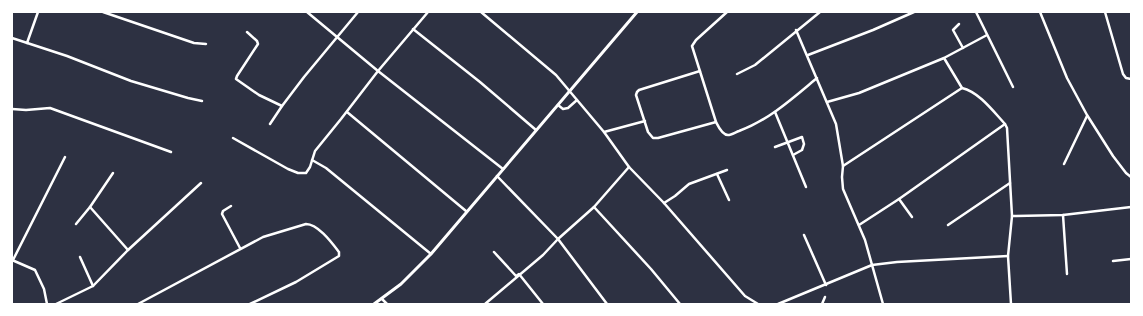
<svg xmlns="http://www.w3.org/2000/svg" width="1143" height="316" viewBox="0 0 1143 316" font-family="'Alegreya Sans',sans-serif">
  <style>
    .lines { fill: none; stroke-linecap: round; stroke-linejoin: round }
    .minor { stroke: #fff; stroke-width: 2.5 }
    .tertiary { stroke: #fff; stroke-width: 3 }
  </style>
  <rect width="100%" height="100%" fill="#2d3142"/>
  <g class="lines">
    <g class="minor">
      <polyline points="103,12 194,43 206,44"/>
      <polyline points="307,12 378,71 503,169"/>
      <polyline points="481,12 556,75 604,132 629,167 664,203 745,296 758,304"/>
      <path d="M727,12L696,40L692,46L716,122C718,126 722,135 728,135C731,135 736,132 739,131C769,120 793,98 817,78"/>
      <polyline points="976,12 1013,87"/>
      <polyline points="1040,12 1067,78 1087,115 1113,156 1126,173 1131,177"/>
      <polyline points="1105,12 1123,74 1126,78 1131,79"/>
      <polyline points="959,24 953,30 963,48"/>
      <polyline points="413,29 480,82 536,130"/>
      <polyline points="796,30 836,124 843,166 842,177 843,189 865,240 883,304"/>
      <polyline points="247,32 257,41 258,44 237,76 236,79 259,95 282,106 270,124"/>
      <polyline points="12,38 67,56 131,81 188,98 202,101"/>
      <polyline points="27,43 38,12"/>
      <polyline points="808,55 873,30 914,12"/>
      <path d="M944,58L962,88C979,92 993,111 1005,124L1007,128L1012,216L1008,256L1011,304"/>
      <polyline points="700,71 639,90 637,92 636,95 648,132 653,138 658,138 716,122"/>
      <polyline points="737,74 755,65 820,12"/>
      <polyline points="827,102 859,93 944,58 987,35"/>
      <polyline points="558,105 563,109 568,108 577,100"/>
      <polyline points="282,106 304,77 358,12"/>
      <polyline points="12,109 26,110 50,108 171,152"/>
      <polyline points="347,112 466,211"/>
      <polyline points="775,112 806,187"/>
      <polyline points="604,132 645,121"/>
      <polyline points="233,138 288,169 298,173 306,173 310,167 315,151 341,119 378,71 428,12"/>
      <polyline points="775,147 802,137 804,144 802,150 793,155"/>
      <polyline points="312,160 326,168 431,254"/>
      <polyline points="1064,164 1087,116"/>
      <polyline points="843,166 962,88"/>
      <polyline points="717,174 729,200"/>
      <polyline points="497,176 558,239 607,304"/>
      <polyline points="899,199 912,217"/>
      <polyline points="664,203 675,196 689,184 727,170"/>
      <polyline points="231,206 223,211 222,214 240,248"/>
      <polyline points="90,207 128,250"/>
      <polyline points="594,207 651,269 680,304"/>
      <polyline points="1063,215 1067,274"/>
      <polyline points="1012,216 1063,215 1131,207"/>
      <polyline points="76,224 90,207 113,173"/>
      <polyline points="859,225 899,199 1005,124"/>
      <polyline points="948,225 1010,183"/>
      <polyline points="804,235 826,285"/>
      <polyline points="494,252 516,276 519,274 543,304"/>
      <polyline points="80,257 93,286"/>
      <polyline points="12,260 35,270 44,289 47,304"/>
      <polyline points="13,260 65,157"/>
      <polyline points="1113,261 1131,259"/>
      <polyline points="382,299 387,304"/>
      <polyline points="56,304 93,286 128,250 201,183"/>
      <path d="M138,304L263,237L306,224C318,224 332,243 339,252V256L296,282L250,304"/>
      <polyline points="485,304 543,255 558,239 594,207 629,167"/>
      <polyline points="778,304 872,265 897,262 1008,256"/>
      <polyline points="822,304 825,297"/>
    </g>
    <polyline class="tertiary" points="374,304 401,284 431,254 637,12"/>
  </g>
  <rect width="1143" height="316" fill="none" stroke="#ffffff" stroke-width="26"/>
</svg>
